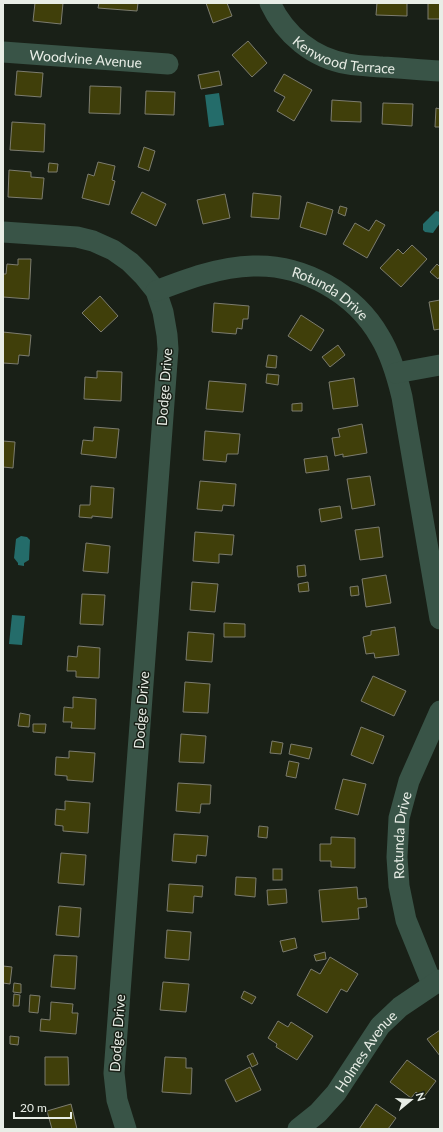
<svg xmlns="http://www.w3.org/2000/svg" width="443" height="1132" viewBox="0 0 443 1132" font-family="Lato,sans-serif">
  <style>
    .water { fill: #246c6a }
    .building { fill: #403f0a; stroke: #7c7c6f }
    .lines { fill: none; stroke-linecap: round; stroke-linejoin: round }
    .minor { stroke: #395447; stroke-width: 21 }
    .labels { text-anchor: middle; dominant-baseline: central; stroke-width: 3; stroke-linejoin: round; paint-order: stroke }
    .street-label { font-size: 14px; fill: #e8ede6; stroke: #192017 }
  </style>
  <rect width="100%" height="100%" fill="#192017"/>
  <g class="water">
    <polygon points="219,93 224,125 209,127 205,95"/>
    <polygon points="436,211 440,212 440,223 433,233 425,232 423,230 423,224"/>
    <polygon points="21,536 27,537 30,540 29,560 24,563 24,566 18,565 18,563 14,558 16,539"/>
    <polygon points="12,615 25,616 22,645 9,644"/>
  </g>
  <g class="building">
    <polygon points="35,3 63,3 61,24 33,21"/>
    <polygon points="99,3 138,3 137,11 98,8"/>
    <polygon points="206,3 227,3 232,16 213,23"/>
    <polygon points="377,3 407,3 407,16 376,15"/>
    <rect x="428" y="3" width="12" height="16"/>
    <polygon points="248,41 267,63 252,77 232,55"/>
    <polygon points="17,71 43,73 41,97 15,95"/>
    <polygon points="219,71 222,85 201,89 198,75"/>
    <polygon points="284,74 312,90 294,121 277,111 285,97 274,91"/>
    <polygon points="90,86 121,87 120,114 89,113"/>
    <polygon points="146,91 175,92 174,115 145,114"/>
    <polygon points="332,100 361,102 361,122 331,121"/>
    <polygon points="383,103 413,104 412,126 382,124"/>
    <polygon points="436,108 440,109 440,127 435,127"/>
    <polygon points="12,122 45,124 44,152 10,150"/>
    <polygon points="144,147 155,151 149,171 138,167"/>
    <polygon points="98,162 115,166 112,180 115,181 109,205 82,198 88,174 94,176"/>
    <polygon points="49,163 58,164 57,172 48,172"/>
    <polygon points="9,170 31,172 31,177 44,178 42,199 8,197"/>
    <polygon points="142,192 166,204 156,226 131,213"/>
    <polygon points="253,193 281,196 279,219 251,217"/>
    <polygon points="225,194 230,218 203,224 197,200"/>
    <polygon points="307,202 333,210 326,235 300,227"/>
    <polygon points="340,206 347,208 345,216 338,213"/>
    <polygon points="376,220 385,225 367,258 343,244 355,223 369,231"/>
    <polygon points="412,245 427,259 401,287 380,268 398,249 403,254"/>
    <polygon points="18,259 31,259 29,299 3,297 3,274 6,274 7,264 18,265"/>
    <polygon points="437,264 440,267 440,276 438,279 430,272"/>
    <polygon points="100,296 118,316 101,332 82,313"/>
    <polygon points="440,300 440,329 434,330 429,302"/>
    <polygon points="214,303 249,306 248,319 243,319 242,329 237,328 236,334 212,332"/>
    <polygon points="301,315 324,330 311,351 288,336"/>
    <polygon points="3,332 31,335 29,356 19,355 18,364 3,363"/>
    <polygon points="338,345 345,355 330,367 322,357"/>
    <polygon points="268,355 277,356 276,368 266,367"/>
    <polygon points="97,371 122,372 121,401 84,399 85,377 97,378"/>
    <polygon points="267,374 279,375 278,385 266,383"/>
    <polygon points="354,378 358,406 333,409 329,382"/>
    <polygon points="209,381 246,384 243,412 206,409"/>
    <polygon points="302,403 302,411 292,411 292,404"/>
    <polygon points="362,424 367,453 343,457 343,454 335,456 332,438 340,437 338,429"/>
    <polygon points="94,427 119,429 116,458 81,454 83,440 93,441"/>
    <polygon points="205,431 240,434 238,454 227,454 226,462 203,460"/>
    <polygon points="3,441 15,442 13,468 3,467"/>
    <polygon points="327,456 329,470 306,473 304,459"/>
    <polygon points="370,476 375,505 352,509 347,479"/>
    <polygon points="200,481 236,484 234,506 223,505 222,511 197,509"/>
    <polygon points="91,486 114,488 112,518 92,516 92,518 79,517 80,505 90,505"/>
    <polygon points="340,506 342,518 321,522 319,509"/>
    <polygon points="379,527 383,557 360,560 355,530"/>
    <polygon points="195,532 234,535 232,555 219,554 219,563 193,561"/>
    <polygon points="86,543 110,546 108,573 83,571"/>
    <polygon points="305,565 306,576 298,577 297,566"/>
    <polygon points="386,575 391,603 366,607 362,579"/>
    <polygon points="192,582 218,584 215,612 190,610"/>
    <polygon points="308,582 309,591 299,592 298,584"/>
    <polygon points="358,586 359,595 351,596 350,587"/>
    <polygon points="82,594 105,595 103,625 80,624"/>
    <polygon points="224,623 245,624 245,637 224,637"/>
    <polygon points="395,627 399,655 375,658 374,653 366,654 363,637 371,635 371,631"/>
    <polygon points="188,632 214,634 212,662 186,660"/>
    <polygon points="78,646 100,648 99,678 76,677 76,671 67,671 68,656 77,657"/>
    <polygon points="373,676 406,691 394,716 361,701"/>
    <polygon points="185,682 210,684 208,713 183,712"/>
    <polygon points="73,697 96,699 95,729 71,728 72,722 63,722 64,707 73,708"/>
    <polygon points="20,713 30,715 29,727 18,726"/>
    <polygon points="33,724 46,724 45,733 33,732"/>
    <polygon points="361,727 384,736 373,764 351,755"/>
    <polygon points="181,734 206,736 204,763 179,762"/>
    <polygon points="272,741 283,743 281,754 270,753"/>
    <polygon points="291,744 312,748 309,759 289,754"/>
    <polygon points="69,751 95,753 93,782 67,780 67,776 55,775 56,757 69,758"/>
    <polygon points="289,761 299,763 296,778 286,776"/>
    <polygon points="343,779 366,784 358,815 335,809"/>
    <polygon points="178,783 211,785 210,804 201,804 200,813 176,811"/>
    <polygon points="65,801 90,803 88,833 63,831 63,826 55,825 56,809 65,810"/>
    <polygon points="259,826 268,827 267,838 258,837"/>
    <polygon points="174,834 208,836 206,856 197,855 196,863 172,861"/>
    <polygon points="331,837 355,838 355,868 331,867 331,861 320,861 320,844 331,844"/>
    <polygon points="61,853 86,855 84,885 58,883"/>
    <rect x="273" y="869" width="9" height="11"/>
    <polygon points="236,877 256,878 255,897 235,895"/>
    <polygon points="169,884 203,886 202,897 194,896 193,913 167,911"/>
    <polygon points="357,887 358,899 366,898 367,907 358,908 359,919 322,922 319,890"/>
    <polygon points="286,889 287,903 268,905 267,890"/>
    <polygon points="59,906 81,908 79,937 56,935"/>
    <polygon points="167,930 191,932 189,960 165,958"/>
    <polygon points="295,938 297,948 283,952 280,941"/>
    <polygon points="325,952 326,959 316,961 314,955"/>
    <polygon points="54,955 77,956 75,989 51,987"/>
    <polygon points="330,957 358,974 347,992 341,989 327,1013 297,995 311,969 320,974"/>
    <polygon points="3,966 12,967 10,984 3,983"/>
    <polygon points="163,982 189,984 186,1012 160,1010"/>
    <polygon points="14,983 21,984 21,993 13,992"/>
    <polygon points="244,991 256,997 252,1004 241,998"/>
    <polygon points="14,994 20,995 19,1006 13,1006"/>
    <polygon points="30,995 40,996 38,1013 29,1012"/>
    <polygon points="51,1002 73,1004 72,1013 78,1013 76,1034 40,1031 41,1019 50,1020"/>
    <polygon points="278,1021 288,1027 291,1022 313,1036 297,1060 276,1047 277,1044 268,1038"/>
    <polygon points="440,1030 440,1056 427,1039"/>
    <polygon points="10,1036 19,1037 18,1045 10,1044"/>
    <polygon points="253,1053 258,1064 252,1067 247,1056"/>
    <polygon points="45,1057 68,1057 69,1085 45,1085"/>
    <polygon points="165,1057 186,1058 186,1068 192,1068 191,1094 162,1092"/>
    <polygon points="407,1060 436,1081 423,1098 416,1092 411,1098 390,1082"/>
    <polygon points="250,1067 261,1090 236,1102 225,1080"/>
    <polygon points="71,1104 77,1129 52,1129 47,1111"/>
    <polygon points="376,1104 396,1118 388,1129 359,1129"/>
  </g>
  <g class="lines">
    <g class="minor">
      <path id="s1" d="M270,3C285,35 313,58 348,64C359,66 371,66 382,67C401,68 421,70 440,71"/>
      <path id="s2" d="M3,52L168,64"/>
      <polyline points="3,232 77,237 93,241 113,250 130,262 143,275 156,291 163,312 167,335 168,349 114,1073 117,1100 126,1129"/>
      <path id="s3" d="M156,291C187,279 219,267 253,266C303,264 355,293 380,337C391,355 397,376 402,397L440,619"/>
      <polyline points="396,373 440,365"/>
      <path id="s4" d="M432,984L406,920L399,886L397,857L399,818L409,781L440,711"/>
      <path id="s5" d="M298,1129L318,1113L336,1093L380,1026L400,1007L440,980"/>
    </g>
  </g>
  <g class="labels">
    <g class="street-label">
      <text stroke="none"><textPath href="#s1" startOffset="97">Kenwood Terrace</textPath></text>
      <text stroke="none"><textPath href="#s2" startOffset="83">Woodvine Avenue</textPath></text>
      <text stroke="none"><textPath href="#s3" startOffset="185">Rotunda Drive</textPath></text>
      <text transform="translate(164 387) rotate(-86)">Dodge Drive</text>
      <text transform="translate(141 710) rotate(-86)">Dodge Drive</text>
      <text stroke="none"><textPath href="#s4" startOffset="155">Rotunda Drive</textPath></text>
      <text transform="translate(117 1033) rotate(-86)">Dodge Drive</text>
      <text stroke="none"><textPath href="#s5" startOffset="104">Holmes Avenue</textPath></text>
    </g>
  </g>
  <rect width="443" height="1132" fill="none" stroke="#e8ede6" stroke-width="8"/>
  <g transform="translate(411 1100) rotate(72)" stroke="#192017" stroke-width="3" paint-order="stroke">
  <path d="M0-3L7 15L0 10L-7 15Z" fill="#e8ede6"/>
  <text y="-6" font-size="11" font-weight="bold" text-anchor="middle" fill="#e8ede6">N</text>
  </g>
  <path d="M14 1112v6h57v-6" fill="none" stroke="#e8ede6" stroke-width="2"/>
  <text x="20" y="1112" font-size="12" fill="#e8ede6" stroke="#192017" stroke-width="3" paint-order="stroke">20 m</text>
</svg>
